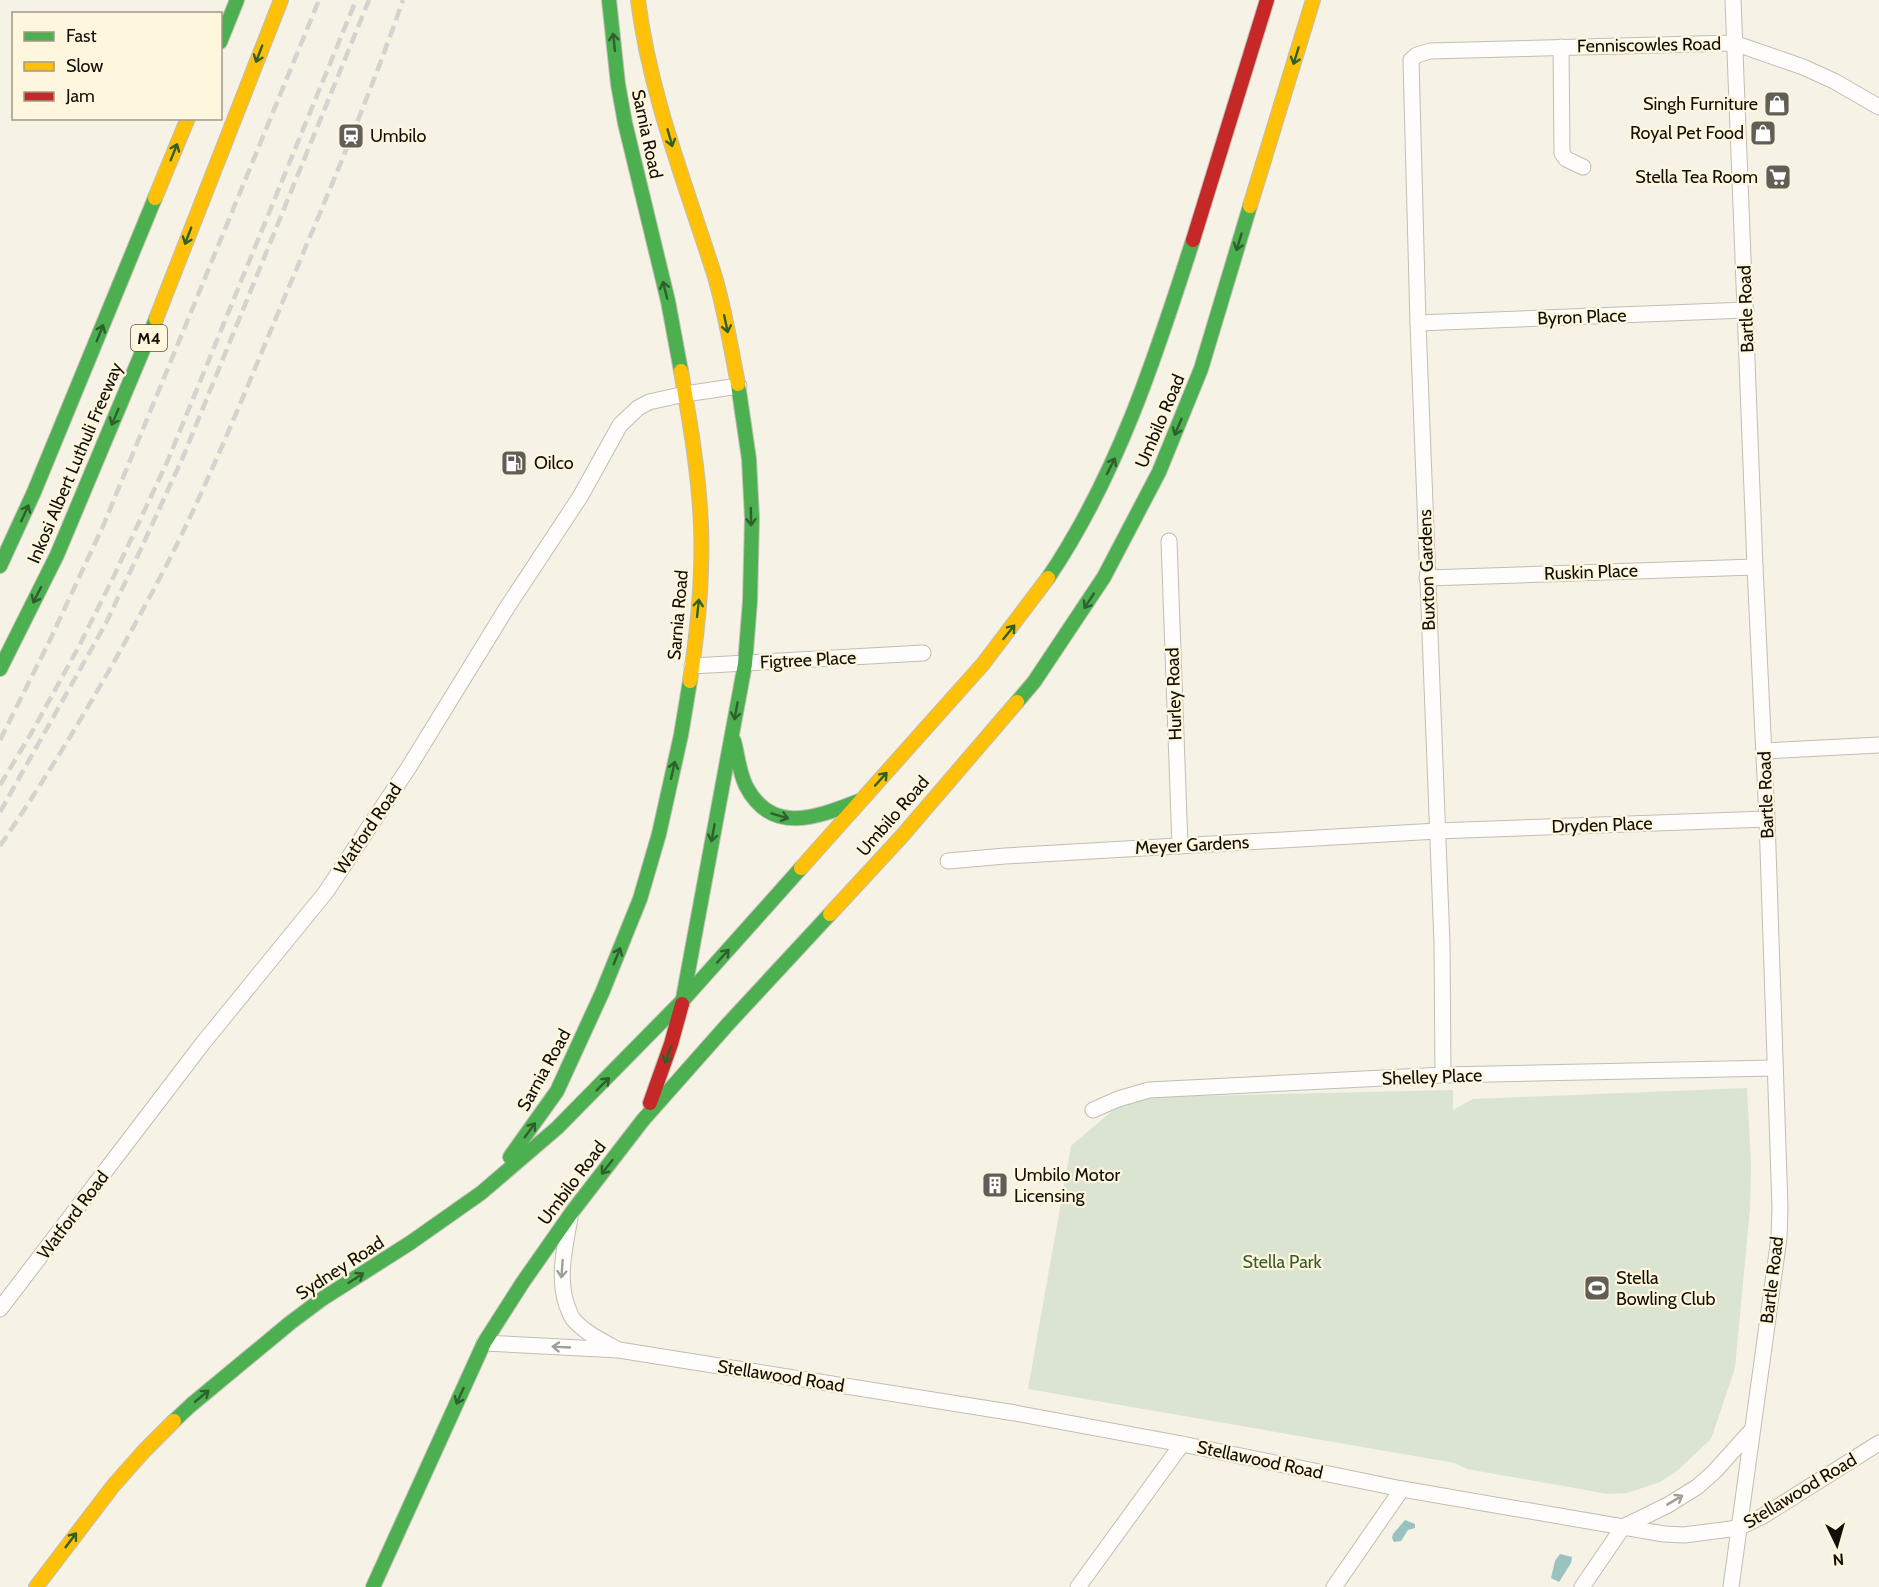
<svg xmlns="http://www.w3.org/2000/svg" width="1879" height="1587" viewBox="0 0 1879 1587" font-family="Cabin,sans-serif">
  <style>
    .green { fill: #dae4d1 }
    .water { fill: #9ac2bf }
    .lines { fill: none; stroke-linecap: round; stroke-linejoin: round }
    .street-casing { stroke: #c1beb4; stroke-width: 17 }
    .fast-casing { stroke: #c1beb4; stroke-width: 16 }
    .slow-casing { stroke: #c1beb4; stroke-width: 16 }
    .jam-casing { stroke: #c1beb4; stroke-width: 16 }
    .street { stroke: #fefdfb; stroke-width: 15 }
    .fast { stroke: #4caf50; stroke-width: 14 }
    .slow { stroke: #ffc107; stroke-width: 14 }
    .jam { stroke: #c62828; stroke-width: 14 }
    .rail { stroke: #d5d3d0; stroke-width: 4.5; stroke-dasharray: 12 6; stroke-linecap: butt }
    .oneway { stroke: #2f5f2c }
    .oneway2 { stroke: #a09e99 }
    .labels { text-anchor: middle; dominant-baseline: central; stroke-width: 4.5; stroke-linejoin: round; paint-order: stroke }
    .shield { fill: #fef6dd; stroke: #595447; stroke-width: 1.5 }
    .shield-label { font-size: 16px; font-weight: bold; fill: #120f07 }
    .street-label { font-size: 18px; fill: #120f07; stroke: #fef6dd }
    .poi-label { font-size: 18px; fill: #120f07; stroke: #fef6dd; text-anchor: start }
    .park-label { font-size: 18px; fill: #345e2c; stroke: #fef6dd }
  </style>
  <rect width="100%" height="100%" fill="#f6f2e5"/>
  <polygon class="green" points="1747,1088 1751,1164 1750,1209 1735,1368 1711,1439 1678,1470 1660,1482 1627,1493 1608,1494 1467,1469 1455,1463 1028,1389 1071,1146 1118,1106 1148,1097 1453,1090 1453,1110 1473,1099"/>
  <g class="water">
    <polygon points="1405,1520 1415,1524 1415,1528 1408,1530 1401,1541 1394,1542 1392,1538 1393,1534"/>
    <polygon points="1560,1554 1572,1557 1571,1563 1559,1582 1551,1578 1555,1561"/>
  </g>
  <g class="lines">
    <defs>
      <g id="street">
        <polyline points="1561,47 1562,153 1566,159 1583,167"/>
        <polyline points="1418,323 1746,310"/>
        <polyline points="1169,541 1180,846"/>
        <polyline points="1427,578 1755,567"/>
        <polyline points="692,666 923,653"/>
        <polyline points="1764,751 1879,745"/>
        <polyline points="948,861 1005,856 1437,831 1767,819"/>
        <polyline points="1443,1075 1442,944 1418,323 1411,60 1417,55 1430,51 1734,43 1803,67 1834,81 1879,107"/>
        <polyline points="1093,1110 1118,1099 1149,1090 1443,1075 1774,1068"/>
        <path d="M570,1218C565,1247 557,1277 567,1306C569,1310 570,1315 573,1319C584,1332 600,1340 615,1348"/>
        <polyline points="0,1309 203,1043 326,892 409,767 508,606 580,497 620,425 638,408 649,402 685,394 739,386"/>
        <polyline points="484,1343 619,1350 1015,1413 1182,1444 1402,1489 1664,1534 1684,1535 1738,1528 1763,1516 1879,1443"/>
        <polyline points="1078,1587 1182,1444"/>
        <polyline points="1334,1587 1402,1489"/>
        <polyline points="1582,1587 1623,1527 1668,1505 1697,1487 1714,1472 1751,1431"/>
        <polyline points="1731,1587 1779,1238 1780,1208 1767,819 1755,567 1733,0"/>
      </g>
      <g id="fast">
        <polyline points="609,0 618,84 625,123 668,301 681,371"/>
        <polyline points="220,42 237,0"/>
        <polyline points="0,566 34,492 155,198"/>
        <path d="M1048,578C1117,476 1156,356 1193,240"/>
        <polyline points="0,669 57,555 156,319"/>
        <polyline points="1017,702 1034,682 1104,577 1159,472 1201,369 1250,206"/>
        <path d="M734,741C738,756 739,772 746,786C772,836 817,817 859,801"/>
        <polyline points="682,1004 745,664 750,601 752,518 749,459 738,384"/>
        <polyline points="510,1157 557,1091 602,993 640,899 659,834 681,735 690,681"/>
        <polyline points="174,1421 191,1405 290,1323 322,1299 410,1243 481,1193 557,1128 684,999 801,868"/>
        <polyline points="373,1587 484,1343 523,1282 572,1212 643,1120 728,1024 830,914"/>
      </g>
      <g id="slow">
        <path d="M638,0C650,96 686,185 715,277C725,311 731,348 738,384"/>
        <polyline points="155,198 188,118"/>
        <polyline points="1250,206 1313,0"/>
        <polyline points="156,319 281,0"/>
        <path d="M681,371C690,422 699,474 701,526C703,577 698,629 690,681"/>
        <polyline points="801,868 983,664 1048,578"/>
        <polyline points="830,914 902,836 1017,702"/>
        <polyline points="36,1587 113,1486 144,1451 174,1421"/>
      </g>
      <g id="jam">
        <polyline points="1193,240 1267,0"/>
        <polyline points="650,1103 671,1044 682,1004"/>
      </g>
    </defs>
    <use href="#street" class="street-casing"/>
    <use href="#fast" class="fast-casing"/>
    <use href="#slow" class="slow-casing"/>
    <use href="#jam" class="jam-casing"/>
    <use href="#street" class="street"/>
    <use href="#fast" class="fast"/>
    <use href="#slow" class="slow"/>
    <use href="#jam" class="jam"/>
    <g class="rail">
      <polyline points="0,740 49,642 104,524 319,0"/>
      <polyline points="0,785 32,732 78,648 112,580 168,460 356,0"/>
      <polyline points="0,812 106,623 140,551 183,457 369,0"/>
      <path d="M0,846C61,756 116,662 166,566C212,476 249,382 288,289C328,194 369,98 403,0"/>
    </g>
  </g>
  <defs><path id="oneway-shaft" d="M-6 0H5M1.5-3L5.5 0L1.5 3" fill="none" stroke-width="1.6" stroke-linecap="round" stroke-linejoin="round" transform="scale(1.5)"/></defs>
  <g class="oneway">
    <use href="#oneway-shaft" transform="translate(614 42) rotate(-96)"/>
    <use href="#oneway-shaft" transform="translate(259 54) rotate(111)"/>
    <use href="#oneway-shaft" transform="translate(1296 56) rotate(107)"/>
    <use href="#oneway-shaft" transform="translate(670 138) rotate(74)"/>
    <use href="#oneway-shaft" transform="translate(174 152) rotate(-68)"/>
    <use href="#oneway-shaft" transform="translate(188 236) rotate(111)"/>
    <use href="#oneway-shaft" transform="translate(1239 242) rotate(107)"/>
    <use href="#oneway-shaft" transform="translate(665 290) rotate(-104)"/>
    <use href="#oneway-shaft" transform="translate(726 324) rotate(78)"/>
    <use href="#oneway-shaft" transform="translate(100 333) rotate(-68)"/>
    <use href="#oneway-shaft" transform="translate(115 417) rotate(113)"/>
    <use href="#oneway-shaft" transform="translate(1178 427) rotate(113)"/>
    <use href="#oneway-shaft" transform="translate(1111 466) rotate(-63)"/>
    <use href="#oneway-shaft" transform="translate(25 513) rotate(-65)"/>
    <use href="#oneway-shaft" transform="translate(751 517) rotate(89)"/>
    <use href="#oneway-shaft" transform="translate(37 595) rotate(117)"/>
    <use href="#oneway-shaft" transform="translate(1089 601) rotate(123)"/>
    <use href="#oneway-shaft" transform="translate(698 608) rotate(-84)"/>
    <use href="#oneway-shaft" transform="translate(1009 632) rotate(-51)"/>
    <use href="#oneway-shaft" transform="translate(736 711) rotate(100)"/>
    <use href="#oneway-shaft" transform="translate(673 770) rotate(-77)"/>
    <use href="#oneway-shaft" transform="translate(881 779) rotate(-48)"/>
    <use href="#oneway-shaft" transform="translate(780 816) rotate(17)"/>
    <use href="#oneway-shaft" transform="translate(713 833) rotate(100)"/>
    <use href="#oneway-shaft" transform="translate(617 956) rotate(-68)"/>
    <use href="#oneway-shaft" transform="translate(723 956) rotate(-48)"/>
    <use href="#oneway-shaft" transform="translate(668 1055) rotate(109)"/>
    <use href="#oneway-shaft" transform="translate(603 1084) rotate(-45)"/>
    <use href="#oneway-shaft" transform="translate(530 1130) rotate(-54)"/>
    <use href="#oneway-shaft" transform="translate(607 1167) rotate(128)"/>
    <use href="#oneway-shaft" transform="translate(356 1278) rotate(-33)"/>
    <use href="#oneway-shaft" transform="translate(202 1396) rotate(-40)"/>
    <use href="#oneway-shaft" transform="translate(460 1396) rotate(114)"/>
    <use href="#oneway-shaft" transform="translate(71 1540) rotate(-53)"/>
  </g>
  <g class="oneway2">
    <use href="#oneway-shaft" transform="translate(562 1269) rotate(94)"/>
    <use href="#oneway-shaft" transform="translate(561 1347) rotate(-177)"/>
    <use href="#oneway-shaft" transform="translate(1675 1500) rotate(-31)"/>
  </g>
  <defs>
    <symbol id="shop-square" viewBox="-11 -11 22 22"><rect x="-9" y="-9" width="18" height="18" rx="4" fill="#625e55" stroke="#fef6dd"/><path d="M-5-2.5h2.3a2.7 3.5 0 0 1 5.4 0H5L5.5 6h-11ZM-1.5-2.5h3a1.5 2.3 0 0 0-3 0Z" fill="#fff"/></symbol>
    <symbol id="station-square" viewBox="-11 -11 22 22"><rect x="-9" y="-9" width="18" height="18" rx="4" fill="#625e55" stroke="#fef6dd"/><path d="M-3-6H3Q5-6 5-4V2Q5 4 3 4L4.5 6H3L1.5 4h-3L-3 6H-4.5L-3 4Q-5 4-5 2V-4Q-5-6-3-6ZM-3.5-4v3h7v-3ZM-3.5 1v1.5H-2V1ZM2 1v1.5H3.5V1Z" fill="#fff"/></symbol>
    <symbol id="supermarket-square" viewBox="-11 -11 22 22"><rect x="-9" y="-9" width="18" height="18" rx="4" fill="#625e55" stroke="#fef6dd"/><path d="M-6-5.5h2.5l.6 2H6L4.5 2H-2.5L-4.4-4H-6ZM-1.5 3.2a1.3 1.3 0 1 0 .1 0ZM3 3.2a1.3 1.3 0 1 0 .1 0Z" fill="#fff"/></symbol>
    <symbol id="fuel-square" viewBox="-11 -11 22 22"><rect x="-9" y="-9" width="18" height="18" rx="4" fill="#625e55" stroke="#fef6dd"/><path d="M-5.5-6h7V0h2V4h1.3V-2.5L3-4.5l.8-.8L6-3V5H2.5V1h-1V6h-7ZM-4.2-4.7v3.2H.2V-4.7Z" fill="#fff"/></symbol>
    <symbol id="building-square" viewBox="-11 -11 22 22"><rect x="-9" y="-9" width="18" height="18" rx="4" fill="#625e55" stroke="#fef6dd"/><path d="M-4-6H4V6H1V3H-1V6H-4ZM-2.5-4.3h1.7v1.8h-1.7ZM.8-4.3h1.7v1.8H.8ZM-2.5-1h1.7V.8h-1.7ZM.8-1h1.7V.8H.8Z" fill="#fff"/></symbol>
    <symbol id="stadium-square" viewBox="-11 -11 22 22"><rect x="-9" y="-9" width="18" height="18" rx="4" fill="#625e55" stroke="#fef6dd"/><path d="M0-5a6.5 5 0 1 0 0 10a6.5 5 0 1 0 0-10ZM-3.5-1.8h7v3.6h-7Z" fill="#fff"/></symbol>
  </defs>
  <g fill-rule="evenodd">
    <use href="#shop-square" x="1762" y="89" width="30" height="30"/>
    <use href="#shop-square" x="1748" y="118" width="30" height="30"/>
    <use href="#station-square" x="336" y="121" width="30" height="30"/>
    <use href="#supermarket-square" x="1763" y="162" width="30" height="30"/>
    <use href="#fuel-square" x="499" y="448" width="30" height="30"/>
    <use href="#building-square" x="980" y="1170" width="30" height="30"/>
    <use href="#stadium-square" x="1582" y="1273" width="30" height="30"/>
  </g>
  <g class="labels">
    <rect class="shield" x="131" y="325" width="36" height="26" rx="4.5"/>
    <g class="shield-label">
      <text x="149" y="338">M4</text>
    </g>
    <g class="street-label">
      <text transform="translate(1649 45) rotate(-1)">Fenniscowles Road</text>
      <text transform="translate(647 134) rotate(78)">Sarnia Road</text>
      <text transform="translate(1746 309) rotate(-92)">Bartle Road</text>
      <text transform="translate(1582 317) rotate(-2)">Byron Place</text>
      <text transform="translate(1160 421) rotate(-67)">Umbilo Road</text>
      <text transform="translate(75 463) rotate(-67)">Inkosi Albert Luthuli Freeway</text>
      <text transform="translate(1427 570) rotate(-92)">Buxton Gardens</text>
      <text transform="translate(1591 572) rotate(-2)">Ruskin Place</text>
      <text transform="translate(678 615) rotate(-85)">Sarnia Road</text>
      <text transform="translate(808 660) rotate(-3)">Figtree Place</text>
      <text transform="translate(1174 694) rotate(-92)">Hurley Road</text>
      <text transform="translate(1766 795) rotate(-92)">Bartle Road</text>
      <text transform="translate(893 816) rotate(-49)">Umbilo Road</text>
      <text transform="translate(1602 825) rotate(-2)">Dryden Place</text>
      <text transform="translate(368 829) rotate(-56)">Watford Road</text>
      <text transform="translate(1192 845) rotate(-3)">Meyer Gardens</text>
      <text transform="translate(544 1070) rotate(-61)">Sarnia Road</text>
      <text transform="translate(1432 1077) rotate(-2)">Shelley Place</text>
      <text transform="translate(572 1183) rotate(-53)">Umbilo Road</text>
      <text transform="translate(73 1215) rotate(-53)">Watford Road</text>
      <text transform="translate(340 1268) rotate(-33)">Sydney Road</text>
      <text transform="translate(1772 1280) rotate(-83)">Bartle Road</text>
      <text transform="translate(781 1376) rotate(9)">Stellawood Road</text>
      <text transform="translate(1260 1460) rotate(12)">Stellawood Road</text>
      <text transform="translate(1800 1491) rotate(-31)">Stellawood Road</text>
    </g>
    <g class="poi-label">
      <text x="1758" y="104" text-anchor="end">Singh Furniture</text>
      <text x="1744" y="133" text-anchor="end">Royal Pet Food</text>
      <text x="370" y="136">Umbilo</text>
      <text x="1758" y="177" text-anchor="end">Stella Tea Room</text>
      <text x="534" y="463">Oilco</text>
      <text x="1014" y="1175">Umbilo Motor<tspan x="1014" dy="21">Licensing</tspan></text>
      <text x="1616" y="1278">Stella<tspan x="1616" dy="21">Bowling Club</tspan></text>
    </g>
    <g class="park-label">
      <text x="1282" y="1262">Stella Park</text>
    </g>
  </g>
  <rect x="12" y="12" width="210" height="108" fill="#fef6dd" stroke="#a09a87" stroke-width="1.5"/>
  <rect x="24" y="32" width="30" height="9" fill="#4caf50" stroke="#a09a87" stroke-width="1.5"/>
  <text x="66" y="42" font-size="18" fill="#120f07">Fast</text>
  <rect x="24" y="62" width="30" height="9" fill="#ffc107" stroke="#a09a87" stroke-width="1.5"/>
  <text x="66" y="72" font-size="18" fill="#120f07">Slow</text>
  <rect x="24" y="92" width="30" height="9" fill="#c62828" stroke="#a09a87" stroke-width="1.5"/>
  <text x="66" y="102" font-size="18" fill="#120f07">Jam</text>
  <g transform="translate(1837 1545) rotate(175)" stroke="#fef6dd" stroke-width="4.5" paint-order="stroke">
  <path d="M0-4.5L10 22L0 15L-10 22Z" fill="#120f07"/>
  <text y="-9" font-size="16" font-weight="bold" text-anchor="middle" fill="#120f07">N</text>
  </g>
</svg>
